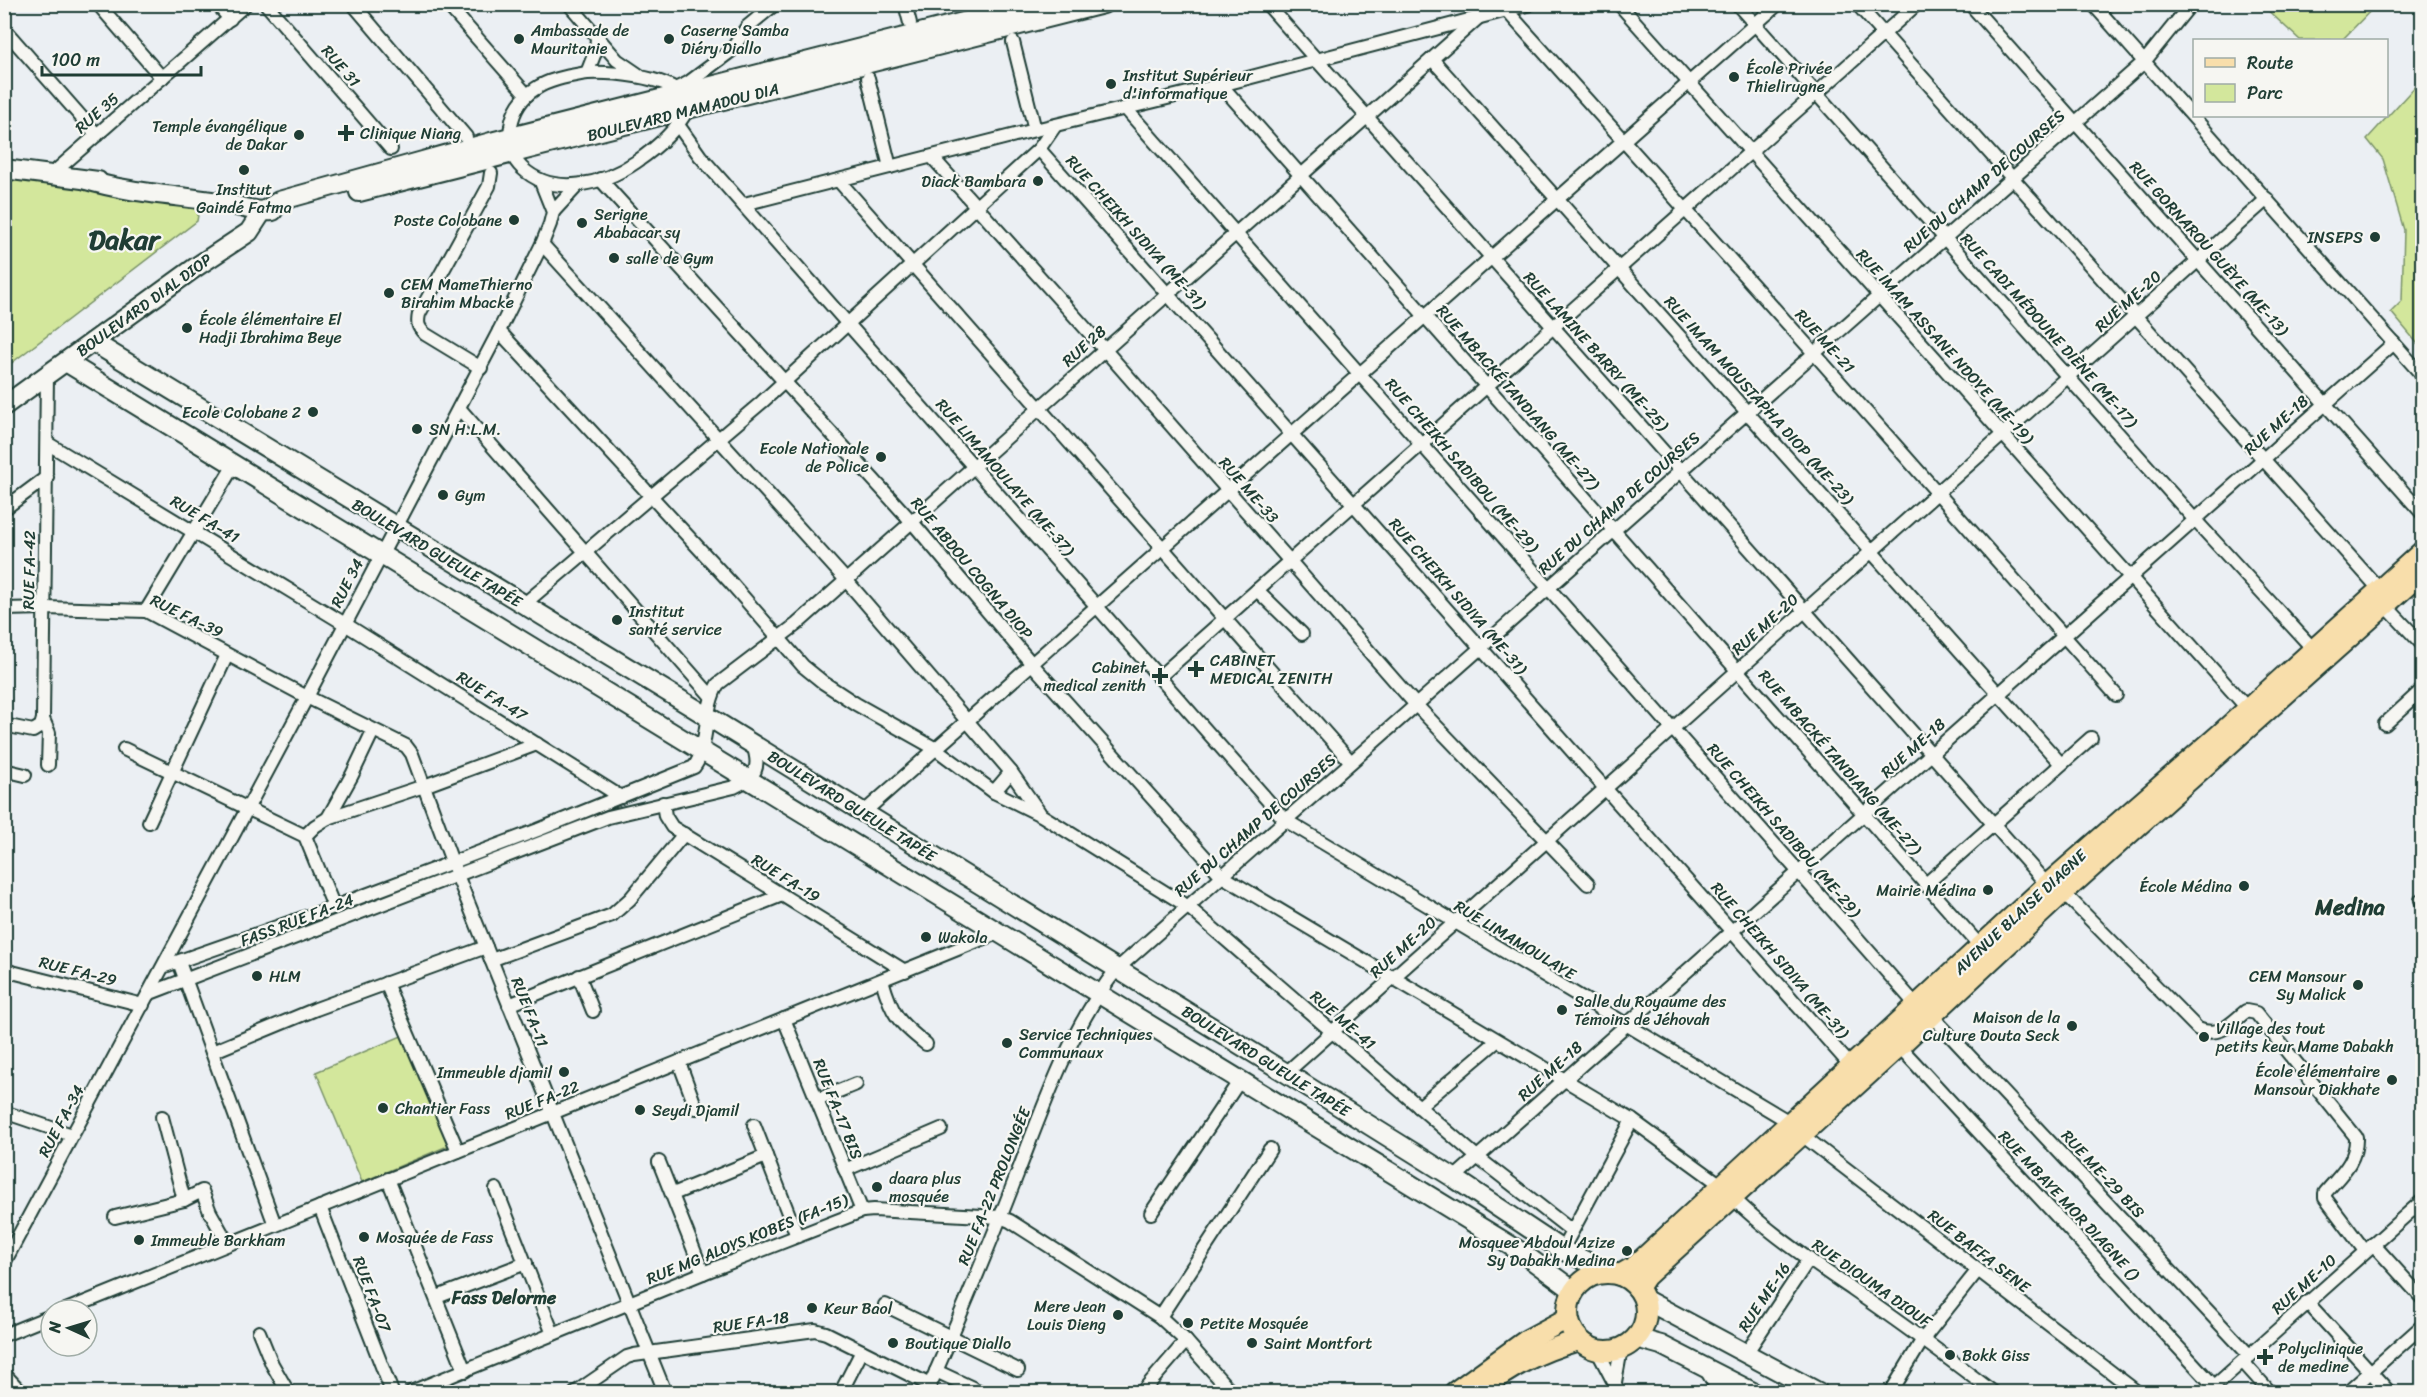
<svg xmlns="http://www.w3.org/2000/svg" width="2427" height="1397" viewBox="0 0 2427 1397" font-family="Sriracha,sans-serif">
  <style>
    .green { fill: #d3e79c; stroke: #799268; stroke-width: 1.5 }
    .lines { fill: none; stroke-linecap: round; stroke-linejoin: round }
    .street-casing { stroke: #1f3d34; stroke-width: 16 }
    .secondary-casing { stroke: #1f3d34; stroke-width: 22 }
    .primary-casing { stroke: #1f3d34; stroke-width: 24 }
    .street { stroke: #f6f6f2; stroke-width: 12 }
    .secondary { stroke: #f6f6f2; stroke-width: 18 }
    .primary { stroke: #f8deab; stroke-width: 20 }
    .poi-dot { fill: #1f3d34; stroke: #f6f6f2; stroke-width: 2 }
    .labels { text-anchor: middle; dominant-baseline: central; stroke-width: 4.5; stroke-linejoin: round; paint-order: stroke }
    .poi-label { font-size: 16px; fill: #1f3d34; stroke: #f6f6f2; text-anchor: start }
    .street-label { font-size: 16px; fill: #1f3d34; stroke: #f6f6f2 }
    .neighbourhood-label { font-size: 18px; font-weight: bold; fill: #1f3d34; stroke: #f6f6f2 }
    .district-label { font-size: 22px; font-weight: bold; fill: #1f3d34; stroke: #f6f6f2 }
    .town-label { font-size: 28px; font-weight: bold; fill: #1f3d34; stroke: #f6f6f2 }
  </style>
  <rect width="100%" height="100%" fill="#ebeff3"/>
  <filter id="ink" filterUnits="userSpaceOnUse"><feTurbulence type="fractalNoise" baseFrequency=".0167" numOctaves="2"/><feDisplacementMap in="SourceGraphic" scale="12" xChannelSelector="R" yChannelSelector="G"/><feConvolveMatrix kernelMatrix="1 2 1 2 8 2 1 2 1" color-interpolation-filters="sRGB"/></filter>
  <g filter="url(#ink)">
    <g class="green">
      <polygon points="2262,5 2376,5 2342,40 2300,40"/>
      <polygon points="2421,80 2422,83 2422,349 2391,312 2402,301 2404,230 2383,159 2367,139"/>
      <polygon points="5,179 200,203 197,221 5,368"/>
      <polygon points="404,1035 450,1145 362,1182 316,1072"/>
    </g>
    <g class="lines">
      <defs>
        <g id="street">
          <polyline points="98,4 162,78"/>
          <polyline points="217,4 230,19"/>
          <polyline points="266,4 391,149"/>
          <polyline points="353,4 466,137"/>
          <polyline points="447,4 527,95"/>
          <polyline points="569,4 617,60 639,75"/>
          <polyline points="905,4 910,23"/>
          <polyline points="1267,4 2051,889"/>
          <polyline points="1619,4 2247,708"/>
          <polyline points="1737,4 2195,520 2314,650"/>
          <polyline points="1857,4 2380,590"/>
          <polyline points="1970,4 2422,513"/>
          <polyline points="2093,4 2422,375"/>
          <polyline points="1507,11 1814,353 2116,695"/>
          <polyline points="4,29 97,135"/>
          <polyline points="1013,42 1035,130"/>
          <polyline points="1432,59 2061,764"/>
          <path d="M587,73C612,72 664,76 682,94L687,110C676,131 655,149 636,162C604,184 554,198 522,168C510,157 508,142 511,126C513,111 522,97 535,89C549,79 570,76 587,73Z"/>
          <polyline points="587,73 596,50 597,38"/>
          <polyline points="868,78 890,167"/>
          <polyline points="1221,85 1981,947"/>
          <polyline points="675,89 688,83 731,51 747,27 775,4"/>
          <polyline points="1126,109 1917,1006"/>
          <polyline points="678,125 700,156 1285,820 1791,1123 1802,1135 2137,1392"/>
          <polyline points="1039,149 1851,1066"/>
          <polyline points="932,157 1105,350 1416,705 1588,884"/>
          <polyline points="51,175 246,4"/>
          <path d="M600,179L912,522L1032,664L1222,876L1632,1120L1721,1185C1754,1223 1811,1261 1853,1290C1901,1323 1947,1357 1993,1392"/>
          <path d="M839,181C1009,375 1181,568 1351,762"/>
          <polyline points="744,204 1035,130 1221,85 1530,4"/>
          <polyline points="553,212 578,185"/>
          <polyline points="542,244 846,580 1011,772 1039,812"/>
          <polyline points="499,331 731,583 803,666 824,683 856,704 936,749 994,792 1041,815 1187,906 1477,1157 1572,1231"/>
          <path d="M481,368L425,334C418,327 417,324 419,314L489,186L491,173"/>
          <polyline points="459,408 711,696"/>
          <polyline points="47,443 345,624 621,797"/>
          <polyline points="4,509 47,477"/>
          <polyline points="1257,590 1302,634"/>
          <polyline points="523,605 762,402 1039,149 1055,126"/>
          <polyline points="2386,606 2422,644"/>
          <polyline points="4,609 46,608 146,611 307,697 406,746 412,754 457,875 665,1392"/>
          <polyline points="146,611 234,465"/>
          <polyline points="1159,677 1917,4"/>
          <polyline points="43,719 49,733 48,765"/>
          <polyline points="2385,724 2422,690"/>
          <polyline points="4,725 33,731 41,726 43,719 47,376"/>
          <polyline points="124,749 305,836 334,907"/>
          <polyline points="4,770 25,775"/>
          <polyline points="994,792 1011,772"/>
          <polyline points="663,803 665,816 672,827 905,971"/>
          <polyline points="863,813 1778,4"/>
          <polyline points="328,818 352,775 373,731"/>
          <polyline points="149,822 227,655"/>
          <polyline points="305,836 315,826 328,818 424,786 537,744"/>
          <polyline points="1926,884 2091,738"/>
          <path d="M2063,892L2198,1029C2220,1038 2230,1024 2246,1011L2256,1013L2356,1137C2357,1162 2340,1175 2325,1193V1198L2365,1251"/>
          <polyline points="2421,900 2422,902"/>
          <polyline points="491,960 612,915 630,899 684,834"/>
          <polyline points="179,962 275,1225"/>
          <path d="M165,966L334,907L538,830L694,767C709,748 703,708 718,684L797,624L1478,18"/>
          <polyline points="4,970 143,1005"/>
          <polyline points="579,976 593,1011"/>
          <path d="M882,980C892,1015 898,1022 926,1044"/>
          <polyline points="386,983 458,1151"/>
          <path d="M148,994L608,817L734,787C756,777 761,768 753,745"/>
          <polyline points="509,1005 782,895"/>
          <polyline points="1931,1015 2250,1356"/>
          <polyline points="784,1019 862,1211"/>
          <polyline points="1899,1046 2215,1387"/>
          <polyline points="212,1052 316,1009 486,947"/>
          <polyline points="679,1062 696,1108"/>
          <polyline points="1286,1073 2267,199"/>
          <polyline points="817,1100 856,1084"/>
          <polyline points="1419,1107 1497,1041"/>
          <polyline points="4,1112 72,1135"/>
          <polyline points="162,1117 184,1200"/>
          <polyline points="754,1125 797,1236"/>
          <polyline points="659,1162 703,1273"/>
          <polyline points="845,1170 941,1129"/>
          <polyline points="1454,1178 2394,343"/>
          <polyline points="388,1179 465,1371"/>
          <polyline points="496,1189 553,1334"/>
          <polyline points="673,1194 766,1156"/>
          <polyline points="320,1207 392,1392"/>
          <polyline points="1151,1213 1240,1080"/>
          <polyline points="115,1217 184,1200 202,1191 210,1212 228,1244"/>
          <polyline points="2373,1244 2422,1298"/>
          <polyline points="1562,1250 1632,1120"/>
          <polyline points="4,1263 307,697 499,331 542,244 550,224 553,212 541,182"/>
          <polyline points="437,1297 526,1263"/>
          <polyline points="2307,1302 2389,1392"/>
          <polyline points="885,1305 1018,1370"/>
          <polyline points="66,1310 997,933"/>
          <polyline points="1160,1317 1270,1149"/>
          <polyline points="259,1332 272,1364 288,1392"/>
          <polyline points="4,1335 51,1316"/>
          <polyline points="1597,1350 1619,1392"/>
          <polyline points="1747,1352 1809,1259"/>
          <polyline points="2243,1362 2270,1392"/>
          <polyline points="1705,1368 1719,1392"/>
          <polyline points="936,1371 981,1392"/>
          <polyline points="1615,1382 1621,1349"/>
          <polyline points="411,1392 703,1273 862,1211 874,1210 1000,1217 1010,1221 1160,1317 1186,1341 1231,1392"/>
          <polyline points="576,1392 627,1357 634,1355 815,1330 826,1333 930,1385"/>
          <polyline points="841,1392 862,1351"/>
          <path d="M927,1392C958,1321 988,1250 1016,1177C1043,1108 1071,1026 1117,969L2144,62L2191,4"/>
          <polyline points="1142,1392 1186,1341"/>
          <polyline points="1891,1392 1923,1339 1978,1270"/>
          <polyline points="2208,1392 2422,1201"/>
          <polyline points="2348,1392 2422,1326"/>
        </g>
        <g id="secondary">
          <polyline points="4,169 98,181"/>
          <path d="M86,180C129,193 175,195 219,202C237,205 255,213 273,211"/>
          <polyline points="359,192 1103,4"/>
          <polyline points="93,342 694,708 1286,1073 1454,1178 1562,1250 1609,1272"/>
          <polyline points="66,362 1521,1252 1574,1291"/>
          <polyline points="4,406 196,267 249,232 262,212 279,201 491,142 1034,4"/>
          <polyline points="1644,1299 1818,1392"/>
          <polyline points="1636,1338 1661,1345 1753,1392"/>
          <polyline points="4,1378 17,1392"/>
        </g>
        <g id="primary">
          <circle cx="1607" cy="1312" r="39"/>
          <polyline points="1620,1275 1634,1267 2047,885 2218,736 2422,552"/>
          <polyline points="1638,1288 1646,1276 1899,1046 2058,897 2422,572"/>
          <polyline points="1455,1392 1527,1340 1568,1318"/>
          <path d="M1477,1392C1512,1366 1537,1352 1579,1340"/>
        </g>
      </defs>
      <use href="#street" class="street-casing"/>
      <use href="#secondary" class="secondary-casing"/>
      <use href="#primary" class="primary-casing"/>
      <use href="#street" class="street"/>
      <use href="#secondary" class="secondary"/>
      <use href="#primary" class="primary"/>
    </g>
  </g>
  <g class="poi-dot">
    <circle cx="519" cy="39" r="6"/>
    <circle cx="669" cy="39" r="6"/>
    <circle cx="1734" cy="77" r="6"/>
    <circle cx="1111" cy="84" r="6"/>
    <path d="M343 124h6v6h6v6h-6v6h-6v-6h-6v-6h6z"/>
    <circle cx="299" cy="135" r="6"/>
    <circle cx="244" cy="170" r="6"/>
    <circle cx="1038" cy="181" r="6"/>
    <circle cx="514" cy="220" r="6"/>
    <circle cx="582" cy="223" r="6"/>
    <circle cx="2375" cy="237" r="6"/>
    <circle cx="614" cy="258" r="6"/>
    <circle cx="389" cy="293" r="6"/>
    <circle cx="187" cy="328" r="6"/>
    <circle cx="313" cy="412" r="6"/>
    <circle cx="417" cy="429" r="6"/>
    <circle cx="881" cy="457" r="6"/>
    <circle cx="443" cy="495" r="6"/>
    <circle cx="617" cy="620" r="6"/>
    <path d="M1193 660h6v6h6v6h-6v6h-6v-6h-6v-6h6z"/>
    <path d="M1157 667h6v6h6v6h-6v6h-6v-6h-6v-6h6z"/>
    <circle cx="2244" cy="886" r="6"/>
    <circle cx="1988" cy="890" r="6"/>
    <circle cx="926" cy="937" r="6"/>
    <circle cx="257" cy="976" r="6"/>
    <circle cx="2358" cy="985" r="6"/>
    <circle cx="1562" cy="1010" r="6"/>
    <circle cx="2072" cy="1026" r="6"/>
    <circle cx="2204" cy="1037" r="6"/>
    <circle cx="1007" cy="1043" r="6"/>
    <circle cx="564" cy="1072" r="6"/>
    <circle cx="2392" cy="1080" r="6"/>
    <circle cx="383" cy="1108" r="6"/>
    <circle cx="640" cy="1110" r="6"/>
    <circle cx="877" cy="1187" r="6"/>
    <circle cx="364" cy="1237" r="6"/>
    <circle cx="139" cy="1240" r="6"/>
    <circle cx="1627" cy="1251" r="6"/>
    <circle cx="812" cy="1308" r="6"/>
    <circle cx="1118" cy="1315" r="6"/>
    <circle cx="1188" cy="1323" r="6"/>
    <circle cx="893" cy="1343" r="6"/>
    <circle cx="1252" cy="1343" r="6"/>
    <circle cx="1950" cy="1355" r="6"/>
    <path d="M2262 1348h6v6h6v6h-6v6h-6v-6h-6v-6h6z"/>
  </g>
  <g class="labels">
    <g class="poi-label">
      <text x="531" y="30">Ambassade de<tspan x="531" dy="18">Mauritanie</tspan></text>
      <text x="681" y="30">Caserne Samba<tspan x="681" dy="18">Diéry Diallo</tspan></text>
      <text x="1746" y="68">École Privée<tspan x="1746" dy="18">Thielirugne</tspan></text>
      <text x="1123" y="75">Institut Supérieur<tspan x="1123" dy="18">d'informatique</tspan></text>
      <text x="287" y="126" text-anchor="end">Temple évangélique<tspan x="287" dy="18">de Dakar</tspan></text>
      <text x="360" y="133">Clinique Niang</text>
      <text x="1026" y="181" text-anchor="end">Diack Bambara</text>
      <text x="244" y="189" text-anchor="middle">Institut<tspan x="244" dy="18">Gaindé Fatma</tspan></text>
      <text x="594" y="214">Serigne<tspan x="594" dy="18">Ababacar sy</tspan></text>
      <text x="502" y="220" text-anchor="end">Poste Colobane</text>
      <text x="2363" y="237" text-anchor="end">INSEPS</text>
      <text x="626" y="258">salle de Gym</text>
      <text x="401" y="284">CEM MameThierno<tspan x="401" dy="18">Birahim Mbacke</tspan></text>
      <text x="199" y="319">École élémentaire El<tspan x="199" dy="18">Hadji Ibrahima Beye</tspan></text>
      <text x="301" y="412" text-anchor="end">Ecole Colobane 2</text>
      <text x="429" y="429">SN H.L.M.</text>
      <text x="869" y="448" text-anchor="end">Ecole Nationale<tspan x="869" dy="18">de Police</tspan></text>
      <text x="455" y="495">Gym</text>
      <text x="629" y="611">Institut<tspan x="629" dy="18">santé service</tspan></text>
      <text x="1210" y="660">CABINET<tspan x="1210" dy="18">MEDICAL ZENITH</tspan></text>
      <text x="1146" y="667" text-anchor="end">Cabinet<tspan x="1146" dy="18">medical zenith</tspan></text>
      <text x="2232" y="886" text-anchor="end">École Médina</text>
      <text x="1976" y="890" text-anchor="end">Mairie Médina</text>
      <text x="938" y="937">Wakola</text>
      <text x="269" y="976">HLM</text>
      <text x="2346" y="976" text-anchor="end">CEM Mansour<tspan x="2346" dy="18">Sy Malick</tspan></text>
      <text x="1574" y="1001">Salle du Royaume des<tspan x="1574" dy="18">Témoins de Jéhovah</tspan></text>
      <text x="2060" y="1017" text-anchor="end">Maison de la<tspan x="2060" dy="18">Culture Douta Seck</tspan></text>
      <text x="2216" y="1028">Village des tout<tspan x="2216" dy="18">petits keur Mame Dabakh</tspan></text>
      <text x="1019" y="1034">Service Techniques<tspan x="1019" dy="18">Communaux</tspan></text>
      <text x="2380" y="1071" text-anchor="end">École élémentaire<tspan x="2380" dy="18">Mansour Diakhate</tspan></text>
      <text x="552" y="1072" text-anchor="end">Immeuble djamil</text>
      <text x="395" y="1108">Chantier Fass</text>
      <text x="652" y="1110">Seydi Djamil</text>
      <text x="889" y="1178">daara plus<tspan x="889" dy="18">mosquée</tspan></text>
      <text x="376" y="1237">Mosquée de Fass</text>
      <text x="151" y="1240">Immeuble Barkham</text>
      <text x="1615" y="1242" text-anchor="end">Mosquee Abdoul Azize<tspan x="1615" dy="18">Sy Dabakh Medina</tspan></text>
      <text x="1106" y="1306" text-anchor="end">Mere Jean<tspan x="1106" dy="18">Louis Dieng</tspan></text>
      <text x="824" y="1308">Keur Baol</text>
      <text x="1200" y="1323">Petite Mosquée</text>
      <text x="905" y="1343">Boutique Diallo</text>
      <text x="1264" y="1343">Saint Montfort</text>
      <text x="2278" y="1348">Polyclinique<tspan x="2278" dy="18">de medine</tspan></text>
      <text x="1962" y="1355">Bokk Giss</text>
    </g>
    <g class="street-label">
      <text transform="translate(341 66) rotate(49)">RUE 31</text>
      <text transform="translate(683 112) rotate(-14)">BOULEVARD MAMADOU DIA</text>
      <text transform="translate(97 113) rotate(-41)">RUE 35</text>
      <text transform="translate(1984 181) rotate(-41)">RUE DU CHAMP DE COURSES</text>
      <text transform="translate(1136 232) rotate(48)">RUE CHEIKH SIDIYA (ME-31)</text>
      <text transform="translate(2209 248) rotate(48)">RUE GORNAROU GUÈYE (ME-13)</text>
      <text transform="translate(2128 301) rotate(-42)">RUE ME-20</text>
      <text transform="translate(144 305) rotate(-36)">BOULEVARD DIAL DIOP</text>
      <text transform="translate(2049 330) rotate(48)">RUE CADI MÉDOUNE DIÈNE (ME-17)</text>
      <text transform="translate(1825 341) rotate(48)">RUE ME-21</text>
      <text transform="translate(1084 346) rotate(-42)">RUE 28</text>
      <text transform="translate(1945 346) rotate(48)">RUE IMAM ASSANE NDOYE (ME-19)</text>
      <text transform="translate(1596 351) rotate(48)">RUE LAMINE BARRY (ME-25)</text>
      <text transform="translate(1518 397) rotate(49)">RUE MBACKÉ TANDIANG (ME-27)</text>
      <text transform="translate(1759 400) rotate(48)">RUE IMAM MOUSTAPHA DIOP (ME-23)</text>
      <text transform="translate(2276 425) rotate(-42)">RUE ME-18</text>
      <text transform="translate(1462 465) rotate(49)">RUE CHEIKH SADIBOU (ME-29)</text>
      <text transform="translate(1005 477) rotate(49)">RUE LIMAMOULAYE (ME-37)</text>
      <text transform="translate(1249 490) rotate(49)">RUE ME-33</text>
      <text transform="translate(1619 503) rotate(-41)">RUE DU CHAMP DE COURSES</text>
      <text transform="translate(205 519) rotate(31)">RUE FA-41</text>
      <text transform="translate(437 553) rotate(31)">BOULEVARD GUEULE TAPÉE</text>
      <text transform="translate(972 568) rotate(50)">RUE ABDOU COGNA DIOP</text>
      <text transform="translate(29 570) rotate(-89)">RUE FA-42</text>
      <text transform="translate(347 583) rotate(-63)">RUE 34</text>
      <text transform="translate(1458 596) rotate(49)">RUE CHEIKH SIDIYA (ME-31)</text>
      <text transform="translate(187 616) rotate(26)">RUE FA-39</text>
      <text transform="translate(1765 624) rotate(-42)">RUE ME-20</text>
      <text transform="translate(492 696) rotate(32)">RUE FA-47</text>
      <text transform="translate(1913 748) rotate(-42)">RUE ME-18</text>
      <text transform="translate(1840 762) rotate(49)">RUE MBACKÉ TANDIANG (ME-27)</text>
      <text transform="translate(852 806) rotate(32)">BOULEVARD GUEULE TAPÉE</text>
      <text transform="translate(1255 825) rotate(-41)">RUE DU CHAMP DE COURSES</text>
      <text transform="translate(1784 830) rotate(49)">RUE CHEIKH SADIBOU (ME-29)</text>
      <text transform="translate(786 878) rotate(32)">RUE FA-19</text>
      <text transform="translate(2020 912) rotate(-43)">AVENUE BLAISE DIAGNE</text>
      <text transform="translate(297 920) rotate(-21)">FASS RUE FA-24</text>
      <text transform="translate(1515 940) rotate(31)">RUE LIMAMOULAYE</text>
      <text transform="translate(1403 947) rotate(-42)">RUE ME-20</text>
      <text transform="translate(1780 960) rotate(49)">RUE CHEIKH SIDIYA (ME-31)</text>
      <text transform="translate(78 971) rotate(14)">RUE FA-29</text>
      <text transform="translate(530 1012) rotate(68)">RUE FA-11</text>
      <text transform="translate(1343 1020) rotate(41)">RUE ME-41</text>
      <text transform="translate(1266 1061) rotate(32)">BOULEVARD GUEULE TAPÉE</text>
      <text transform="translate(1550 1071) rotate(-42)">RUE ME-18</text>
      <text transform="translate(542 1100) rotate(-22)">RUE FA-22</text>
      <text transform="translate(838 1109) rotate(68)">RUE FA-17 BIS</text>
      <text transform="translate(61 1121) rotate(-62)">RUE FA-34</text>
      <text transform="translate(2103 1174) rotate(47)">RUE ME-29 BIS</text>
      <text transform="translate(994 1186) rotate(-68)">RUE FA-22 PROLONGÉE</text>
      <text transform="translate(2069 1205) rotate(47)">RUE MBAYE MOR DIAGNE ()</text>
      <text transform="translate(747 1239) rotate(-22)">RUE MG ALOYS KOBES (FA-15)</text>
      <text transform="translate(1979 1251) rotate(38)">RUE BAFFA SENE</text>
      <text transform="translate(1872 1283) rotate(35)">RUE DIOUMA DIOUF</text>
      <text transform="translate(2304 1284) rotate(-42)">RUE ME-10</text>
      <text transform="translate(372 1294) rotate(69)">RUE FA-07</text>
      <text transform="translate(1764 1297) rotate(-56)">RUE ME-16</text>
      <text transform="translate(751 1322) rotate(-8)">RUE FA-18</text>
    </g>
    <g class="neighbourhood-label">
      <text x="504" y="1298">Fass Delorme</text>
    </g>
    <g class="district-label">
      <text x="2350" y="907">Medina</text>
    </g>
    <g class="town-label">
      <text x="124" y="239">Dakar</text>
    </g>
  </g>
  <rect width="2427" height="1397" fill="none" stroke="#f6f6f2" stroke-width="24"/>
  <rect x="12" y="12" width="2403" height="1373" fill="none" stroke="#1f3d34" stroke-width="2" filter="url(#ink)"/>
  <rect x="2193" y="39" width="195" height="78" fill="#f6f6f2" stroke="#a0aca6" stroke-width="1.5"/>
  <rect x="2205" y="58" width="30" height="9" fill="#f8deab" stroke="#a0aca6" stroke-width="1.5"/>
  <text x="2247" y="69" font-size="18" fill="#1f3d34">Route</text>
  <rect x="2205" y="84" width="30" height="18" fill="#d3e79c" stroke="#a0aca6" stroke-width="1.5"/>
  <text x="2247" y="99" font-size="18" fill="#1f3d34">Parc</text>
  <g transform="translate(69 1328) rotate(274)"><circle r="28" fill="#f6f6f2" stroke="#a0aca6" stroke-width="1.5"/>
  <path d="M0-4.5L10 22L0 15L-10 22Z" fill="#1f3d34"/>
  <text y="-9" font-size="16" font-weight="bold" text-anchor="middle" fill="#1f3d34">N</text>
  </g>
  <path d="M42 66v9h159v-9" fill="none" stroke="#1f3d34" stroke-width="3"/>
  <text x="51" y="66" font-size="18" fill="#1f3d34" stroke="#f6f6f2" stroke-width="4.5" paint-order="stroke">100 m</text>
</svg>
